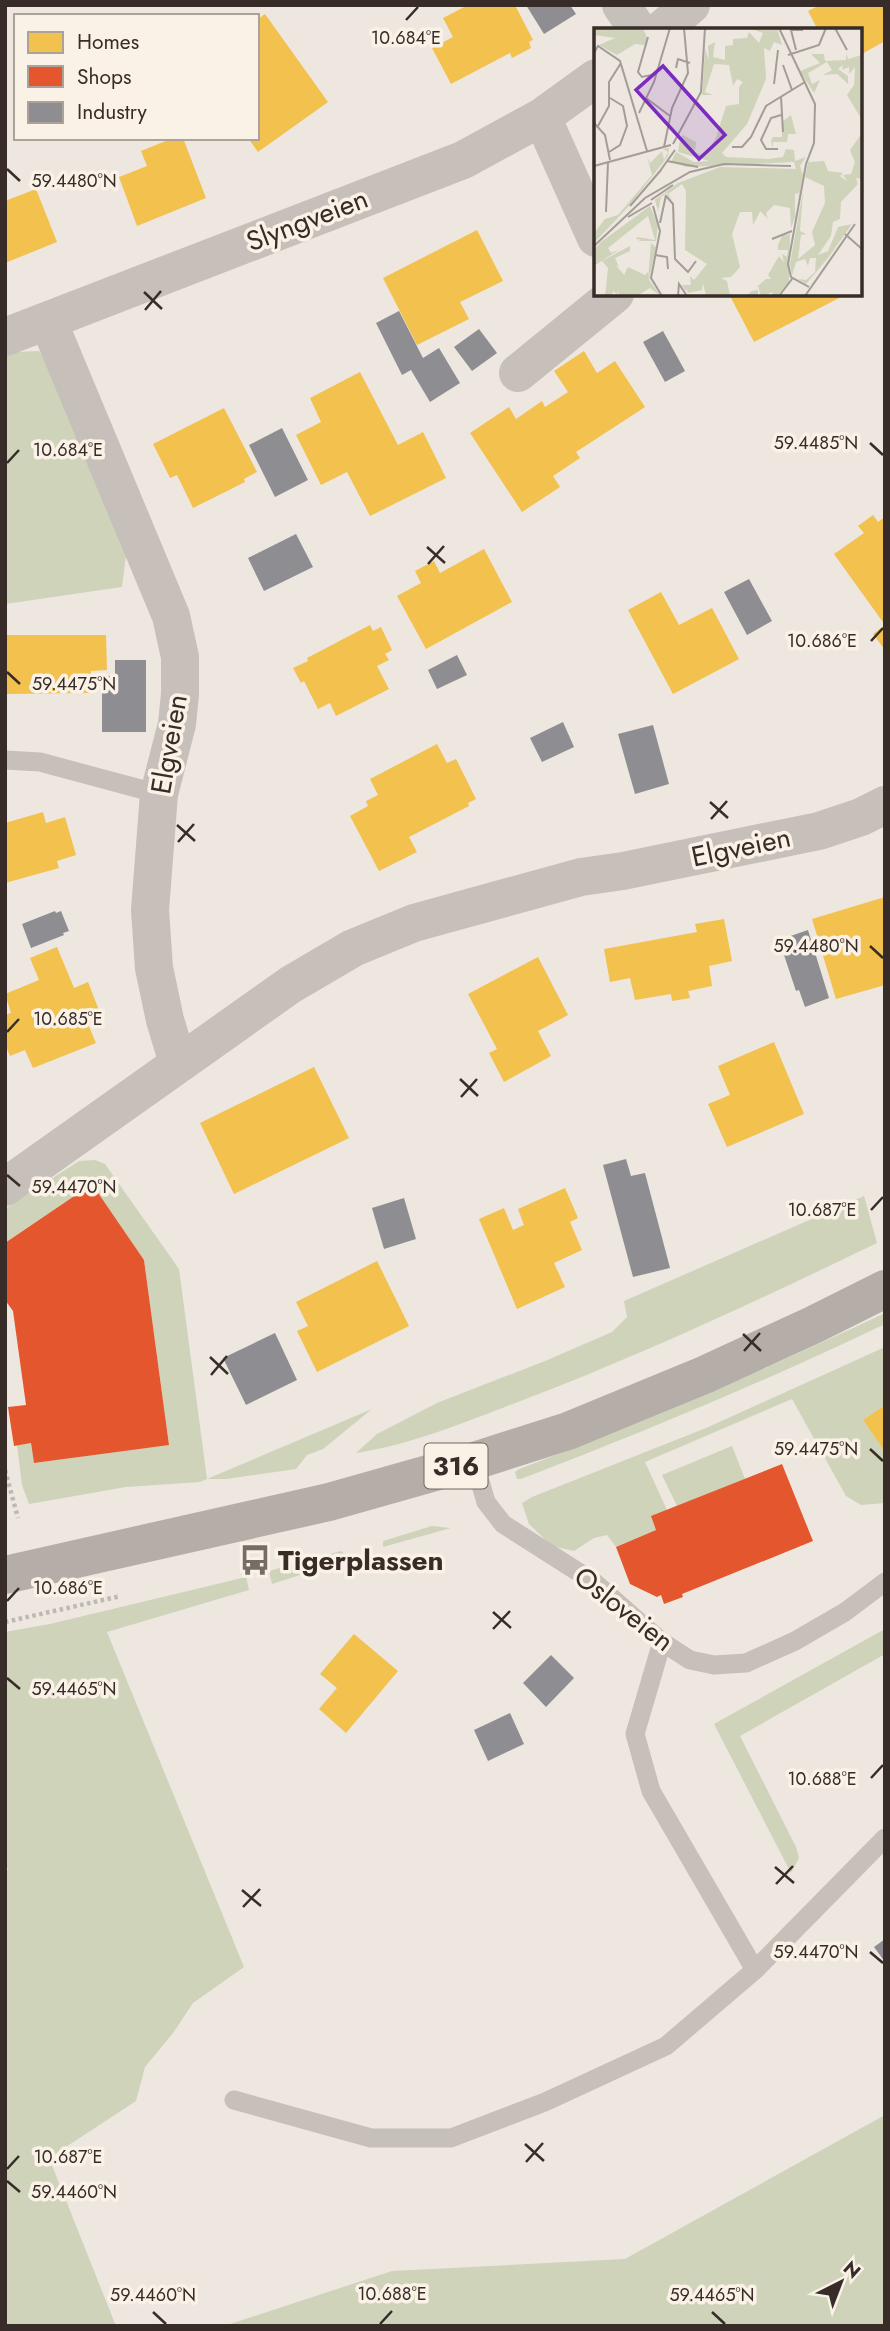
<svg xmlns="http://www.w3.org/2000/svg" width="890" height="2331" viewBox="0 0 890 2331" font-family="Jost,sans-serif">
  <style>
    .green { fill: #ced3ba }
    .homes { fill: #f2c14e }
    .shops { fill: #e4572e }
    .industry { fill: #8d8d92 }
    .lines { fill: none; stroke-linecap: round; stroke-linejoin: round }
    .path { stroke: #bfb8b2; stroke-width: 4.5; stroke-dasharray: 3.5 3.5; stroke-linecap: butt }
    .lane { stroke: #c6bfba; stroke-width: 19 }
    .street { stroke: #c6bfba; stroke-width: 38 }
    .primary { stroke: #b5ada8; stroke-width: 38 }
    .ticks { fill: none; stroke: #372c27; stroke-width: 2.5 }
    .labels { text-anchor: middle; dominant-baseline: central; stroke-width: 7; stroke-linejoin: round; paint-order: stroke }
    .shield { fill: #faf1e7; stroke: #726761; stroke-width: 2 }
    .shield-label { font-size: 26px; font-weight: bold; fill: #372c27 }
    .street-label { font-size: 28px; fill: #372c27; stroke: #faf1e7 }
    .poi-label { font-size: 28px; font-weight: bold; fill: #372c27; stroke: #faf1e7; text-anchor: start }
    .inset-road { fill: none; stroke: #a49c96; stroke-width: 2 }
    .view { fill: #7b2cbf; fill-opacity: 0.15; stroke: #7b2cbf; stroke-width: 3.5 }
    .inset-edge { fill: none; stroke: #372c27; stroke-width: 3.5 }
    .ticks-label { font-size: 18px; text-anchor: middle; fill: #372c27; stroke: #faf1e7; stroke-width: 7; stroke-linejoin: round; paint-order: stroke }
  </style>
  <rect width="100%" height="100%" fill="#ede7e0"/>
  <g class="green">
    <polygon points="39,351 54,372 127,548 122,587 5,604 5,356 16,352"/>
    <polygon points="95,1160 105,1164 179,1269 207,1479 372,1409 323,1449 307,1455 296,1469 226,1479 207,1479 200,1482 126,1487 29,1504 22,1485 17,1445 31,1443 34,1463 169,1444 144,1260 92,1184 5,1243 5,1209 79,1161"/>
    <path d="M864,1196L877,1243C761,1299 644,1354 523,1400C468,1421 414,1444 356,1453L377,1434L437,1403L545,1361L612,1332L627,1317L624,1301Z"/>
    <path d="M885,1313V1324C766,1381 644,1432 521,1479H517L515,1472L519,1469C643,1423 764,1370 885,1313Z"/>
    <polygon points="885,1347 885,1405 863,1420 885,1452 885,1503 861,1505 846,1496 792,1399 645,1462 667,1510 656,1530 616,1547 607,1535 594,1538 574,1551 552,1546 529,1524 522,1503 532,1497 706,1428"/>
    <polygon points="732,1446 745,1479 677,1506 662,1475"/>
    <polygon points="432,1526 451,1528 383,1547 383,1541"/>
    <polygon points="341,1551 350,1559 272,1584 269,1571"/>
    <polygon points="246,1577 249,1590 107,1632 244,1967 193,2003 173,2033 145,2067 136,2101 49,2158 116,2326 5,2326 5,1879 8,1868 5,1868 5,1632 50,1624"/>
    <polygon points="885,1629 885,1654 740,1736 796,1847 799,1858 791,1873 714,1724"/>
    <polygon points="885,2115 885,2326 224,2326 392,2271 625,2259"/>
  </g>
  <g class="homes">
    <polygon points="468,5 515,5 533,40 529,42 531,48 512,58 510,53 451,84 432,48 453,37 443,18"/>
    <polygon points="820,5 885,5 885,41 860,55 860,30 818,30 808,11"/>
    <polygon points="265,14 328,102 258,152 248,138 257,138 257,20"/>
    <polygon points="173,138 183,138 206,198 137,226 119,177 147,166 141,151"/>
    <polygon points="36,189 57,242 5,263 5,201"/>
    <polygon points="477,230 503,281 460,302 469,319 417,345 383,278"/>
    <polygon points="729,294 839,294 841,297 754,342"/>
    <polygon points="584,351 597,373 615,361 645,407 576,452 580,458 553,476 560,487 522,512 470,433 509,407 516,419 542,401 545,407 568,392 554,371"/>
    <polygon points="360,372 398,445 423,432 446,478 370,516 347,472 321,485 296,435 321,422 310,398"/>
    <polygon points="224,408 257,472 244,479 245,482 193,508 177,475 170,478 153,444"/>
    <polygon points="873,515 878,522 885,517 885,650 873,634 885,625 834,554 864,533 858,526"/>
    <polygon points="484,549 512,602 426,649 397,596 421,583 415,571 434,561 440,573"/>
    <polygon points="661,592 679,625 712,608 739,659 673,694 628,610"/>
    <polygon points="370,625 373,631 381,627 392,650 385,654 389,660 377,666 389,689 336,716 330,703 318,709 304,681 301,683 293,668 308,661 307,658"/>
    <polygon points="7,635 106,635 107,670 91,671 91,693 7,694"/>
    <polygon points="437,744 447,763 456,759 476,799 468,803 469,806 409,837 417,852 379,871 350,816 368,806 366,801 378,795 370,779"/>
    <polygon points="43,812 46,823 65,817 76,855 57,861 59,868 5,883 5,823"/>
    <polygon points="885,897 885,985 836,999 812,919"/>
    <polygon points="724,919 732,961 709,966 712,986 688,991 690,998 672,1001 671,994 635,1000 630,978 610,982 604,949 697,932 695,924"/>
    <polygon points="57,947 74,988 88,982 102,1018 88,1024 96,1043 33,1068 25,1050 10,1056 5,1044 5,1015 11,1013 5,994 39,980 30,958"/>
    <polygon points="538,957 568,1015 538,1031 551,1056 504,1082 489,1053 497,1049 468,994"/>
    <polygon points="774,1042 804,1114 727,1147 708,1104 730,1095 718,1066"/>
    <polygon points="314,1067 349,1138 234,1194 200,1123"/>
    <polygon points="565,1188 578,1218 570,1222 582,1250 554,1263 565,1287 517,1309 479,1219 504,1208 513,1230 524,1225 518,1209"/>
    <polygon points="377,1261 409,1326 317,1372 297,1331 308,1326 296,1302"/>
    <polygon points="885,1405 885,1452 863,1420"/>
    <polygon points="354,1634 398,1671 346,1733 319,1709 337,1688 320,1674"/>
  </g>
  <g class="shops">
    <polygon points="92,1184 144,1260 169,1445 34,1463 31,1443 14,1446 8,1407 26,1405 13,1311 5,1300 5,1243"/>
    <polygon points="782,1464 813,1541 682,1594 683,1597 664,1604 661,1595 657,1597 630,1584 616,1547 656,1530 651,1516"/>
  </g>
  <g class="industry">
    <polygon points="526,5 570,5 576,14 544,34"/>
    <polygon points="399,311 423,358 439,348 460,383 430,402 411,370 402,375 376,323"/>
    <polygon points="479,329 497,353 472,371 454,347"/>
    <polygon points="663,331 685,371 665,382 643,342"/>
    <polygon points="282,428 308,480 275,497 249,445"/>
    <polygon points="296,534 313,567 264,591 248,558"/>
    <polygon points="749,579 772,621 747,635 724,592"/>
    <polygon points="457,655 467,675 437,689 428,670"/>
    <polygon points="115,660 146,660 146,732 102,732 102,676 115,676"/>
    <polygon points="563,722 574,747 542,762 530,738"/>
    <polygon points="653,725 669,784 635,794 618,734"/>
    <polygon points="55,911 56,913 61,911 69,931 63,933 64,935 31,948 22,924"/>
    <polygon points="808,930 829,998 805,1007 799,990 796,991 779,940"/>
    <polygon points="626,1159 631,1176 645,1173 670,1268 633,1277 603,1165"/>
    <polygon points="404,1198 416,1239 384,1249 372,1208"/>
    <polygon points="275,1333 297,1380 246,1405 223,1358"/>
    <polygon points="551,1655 574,1678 546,1707 523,1683"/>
    <polygon points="510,1713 524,1744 488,1761 474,1730"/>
    <polygon points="885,1939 885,1962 874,1947"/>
  </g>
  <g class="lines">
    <g class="path">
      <polyline points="5,1470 18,1518"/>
      <polyline points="5,1622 121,1596"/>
    </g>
    <g class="lane">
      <polyline points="5,760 40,762 159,794"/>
      <polyline points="474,1461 486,1502 503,1524 594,1582 662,1642 690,1660 714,1665 746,1663 795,1641 845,1612 885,1582"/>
      <polyline points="662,1642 635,1734 651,1791 755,1970"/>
      <polyline points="234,2100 371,2138 451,2138 545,2102 666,2046 755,1970 885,1838"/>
    </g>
    <g class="street">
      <polyline points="621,5 638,30"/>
      <polyline points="661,30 691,5"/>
      <polyline points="542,117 596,238"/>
      <polyline points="48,321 171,616 180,657 180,694 177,724 159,794 150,910 154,968 165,1020 178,1063"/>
      <polyline points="5,337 463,160 542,117 596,78"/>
      <polyline points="518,373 615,294"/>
      <polyline points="5,1187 290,985 353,948 414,923 581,877 623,871 819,831 861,817 885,805"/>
    </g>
    <polyline class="primary" points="5,1575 329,1502 474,1461 568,1431 704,1375 813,1325 885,1289"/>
  </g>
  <path class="ticks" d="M406,20L418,7M7,169L20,181M144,292L162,309M145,310L161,291M870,443L883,455M7,463L19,450M427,547L445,563M428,564L444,546M871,641L883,628M7,672L20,684M710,802L728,818M711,819L727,801M177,825L195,841M178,842L194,824M870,946L883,958M7,1032L19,1019M460,1079L478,1096M461,1097L477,1079M7,1175L20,1186M871,1210L883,1197M743,1334L761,1351M744,1351L760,1333M210,1357L228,1374M211,1375L227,1356M870,1449L883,1461M7,1601L19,1588M493,1612L511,1628M493,1629L510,1611M7,1678L20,1689M871,1778L883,1765M775,1867L794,1883M776,1884L793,1866M242,1890L261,1906M243,1907L260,1889M870,1952L883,1963M525,2144L544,2161M526,2162L543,2143M7,2169L19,2156M7,2181L20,2192M153,2312L166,2324M712,2312L725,2324M380,2324L392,2311"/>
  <defs>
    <symbol id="bus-bare" viewBox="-9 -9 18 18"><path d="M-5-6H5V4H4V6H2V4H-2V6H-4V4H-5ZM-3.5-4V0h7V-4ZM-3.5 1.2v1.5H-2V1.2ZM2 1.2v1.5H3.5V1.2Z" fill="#776d68" stroke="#faf1e7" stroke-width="2.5" paint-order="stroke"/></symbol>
  </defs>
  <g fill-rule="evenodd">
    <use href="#bus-bare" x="233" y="1538" width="44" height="44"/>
  </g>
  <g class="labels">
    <rect class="shield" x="424.5" y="1443.5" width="63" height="45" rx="5"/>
    <g class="shield-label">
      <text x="456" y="1466">316</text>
    </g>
    <g class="street-label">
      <text transform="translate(307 220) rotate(-21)">Slyngveien</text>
      <text transform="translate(169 744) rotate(-80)">Elgveien</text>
      <text transform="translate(741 847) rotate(-12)">Elgveien</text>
      <text transform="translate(624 1609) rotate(38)">Osloveien</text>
    </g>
    <g class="poi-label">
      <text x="278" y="1560">Tigerplassen</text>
    </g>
  </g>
  <g transform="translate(594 28)">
    <rect width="268" height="268" fill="#ede7e0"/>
    <path d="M0,0H49L53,10L51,17L41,16L23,27L5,17L21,10L0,7ZM155,0H183L188,17L180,14L176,23L170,20L172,51L153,96L128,125L132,129L174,131L189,129L192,121L200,122L201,133L212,129L206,138L209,147L203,177L205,165L201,166V189L197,200L196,180L180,177L172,185L174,191L166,183L169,178L159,197L158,184H146L138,206L146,239L137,249L127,250L133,253L136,268H112L109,255L108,262L94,265L93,262H91L88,257H97L96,248L100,252L113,236L91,222L92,163L88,156L74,166L79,173L73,167V166L74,164L67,169L64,183L61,172L84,155L126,139L202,141L200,134L92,139L77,134L82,124L100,134L115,133L84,124L86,111L92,102L89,107L102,114L101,124L109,128L121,112L132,78L145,76V59L149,54L143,51L139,58L135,37L120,36L111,64L119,67H108L111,21L115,32L114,18L121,14L119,29L131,32V18L139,17V11L153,10L155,4L165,15L169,5ZM252,25L254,31L268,27V92L253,67L260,57L261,39L255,46V39L248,42L249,37L244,41L254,48V56L243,46L229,47L238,42L233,34L214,45L218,56L226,52L220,65L206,43L226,35L217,26H230L231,33L252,32ZM197,87L202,106H194L193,114H179V120L177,113L179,109H188V94ZM268,105V151L262,150L264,156L247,174L246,191L239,194L237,208L224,227L234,223L244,199L258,196L234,230L212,256L204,251L212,252L221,244L222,230H216L214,238L211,231L202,234L198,247L196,236L209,163L206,203L212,206L207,207L204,231L221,217L218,204L231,175L230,158L211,149L214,134L230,133L234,143L249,145L246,148L253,153L249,147L257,146L261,134L256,122ZM75,120L74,128L35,178L0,215V205L11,191L24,187L58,147L53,128L56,135L68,123L70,132L74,124L69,121ZM56,178L64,197L62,213H43L48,212L42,211L43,209L61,212L54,188L14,220L17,225L26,221L0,238V222L7,214ZM196,206L195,254L183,268H177L179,264L167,268L164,258L158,263L164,262V268H152L172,251H177L174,247L185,228L190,234L188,226L193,229L194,222H184V217L188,208ZM57,215L62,219L55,252L67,268L56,260L43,268H26L23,262L24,267L19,263L18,268H11L14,240L8,233L36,218V223L21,230L25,239L21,236L30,247L34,239L51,247L54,244V252Z" fill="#ced3ba"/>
    <path class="inset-road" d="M185,0L221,76L220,115L212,136L194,236L197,249L215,259M241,0L253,22M54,9L44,44L48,49L63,46M202,22L197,2H209M0,25L4,18L26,33L53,123M194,27L225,17L232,0M189,37L198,62M82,40L84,31L96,35M180,56L184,22M187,69L189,104M52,70L76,88M45,85L60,54L76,0M0,95L11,107L16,132M4,98L15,78V54L27,35M79,116L107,64L111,0M70,119L78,80L94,45L90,0M138,119H148L157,109L172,78L211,54M184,121H172L167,112L177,90L187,87M15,124L26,117L33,98L29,78L16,70M73,133L104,139M0,138L77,117M66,143L81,122M72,168L79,176L81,231L94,244L102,233M57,172L79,157M36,178L67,142M59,178L66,203L57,250L68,268M12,184L14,134M34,189L58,175M66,195L72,167M251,206L268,221M178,211L198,203M0,218L51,170L96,144L130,136L197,138M61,227L73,229L74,241M84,268L85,256L93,268M185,268L198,251M211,268L261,196"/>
    <path class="view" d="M69,38L131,107L105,131L42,62Z"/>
    <rect width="268" height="268" class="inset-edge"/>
  </g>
  <g class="ticks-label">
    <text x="406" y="44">10.684°E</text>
    <text x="74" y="187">59.4480°N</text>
    <text x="816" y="449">59.4485°N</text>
    <text x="68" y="456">10.684°E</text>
    <text x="822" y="647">10.686°E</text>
    <text x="74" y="690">59.4475°N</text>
    <text x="816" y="952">59.4480°N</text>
    <text x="68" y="1025">10.685°E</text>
    <text x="74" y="1193">59.4470°N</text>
    <text x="822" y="1216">10.687°E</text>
    <text x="816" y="1455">59.4475°N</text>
    <text x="68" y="1594">10.686°E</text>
    <text x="74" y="1695">59.4465°N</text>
    <text x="822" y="1785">10.688°E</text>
    <text x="816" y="1958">59.4470°N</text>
    <text x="68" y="2163">10.687°E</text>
    <text x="74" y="2198">59.4460°N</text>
    <text x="392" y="2300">10.688°E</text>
    <text x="153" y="2301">59.4460°N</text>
    <text x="712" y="2301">59.4465°N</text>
  </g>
  <rect width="890" height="2331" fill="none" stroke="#372c27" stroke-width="14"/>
  <rect x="14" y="14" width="245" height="126" fill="#faf1e7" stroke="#aca29a" stroke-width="2"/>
  <rect x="28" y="32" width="35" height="21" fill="#f2c14e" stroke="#aca29a" stroke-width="2"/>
  <text x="77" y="49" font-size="21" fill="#372c27">Homes</text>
  <rect x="28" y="66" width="35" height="21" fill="#e4572e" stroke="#aca29a" stroke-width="2"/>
  <text x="77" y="84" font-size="21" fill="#372c27">Shops</text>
  <rect x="28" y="102" width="35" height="21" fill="#8d8d92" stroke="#aca29a" stroke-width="2"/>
  <text x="77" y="119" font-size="21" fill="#372c27">Industry</text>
  <g transform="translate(841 2282) rotate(42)" stroke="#faf1e7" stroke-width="5" paint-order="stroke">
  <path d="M0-5L12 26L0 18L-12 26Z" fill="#372c27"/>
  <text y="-10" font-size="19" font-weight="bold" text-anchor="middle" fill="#372c27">N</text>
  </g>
</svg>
